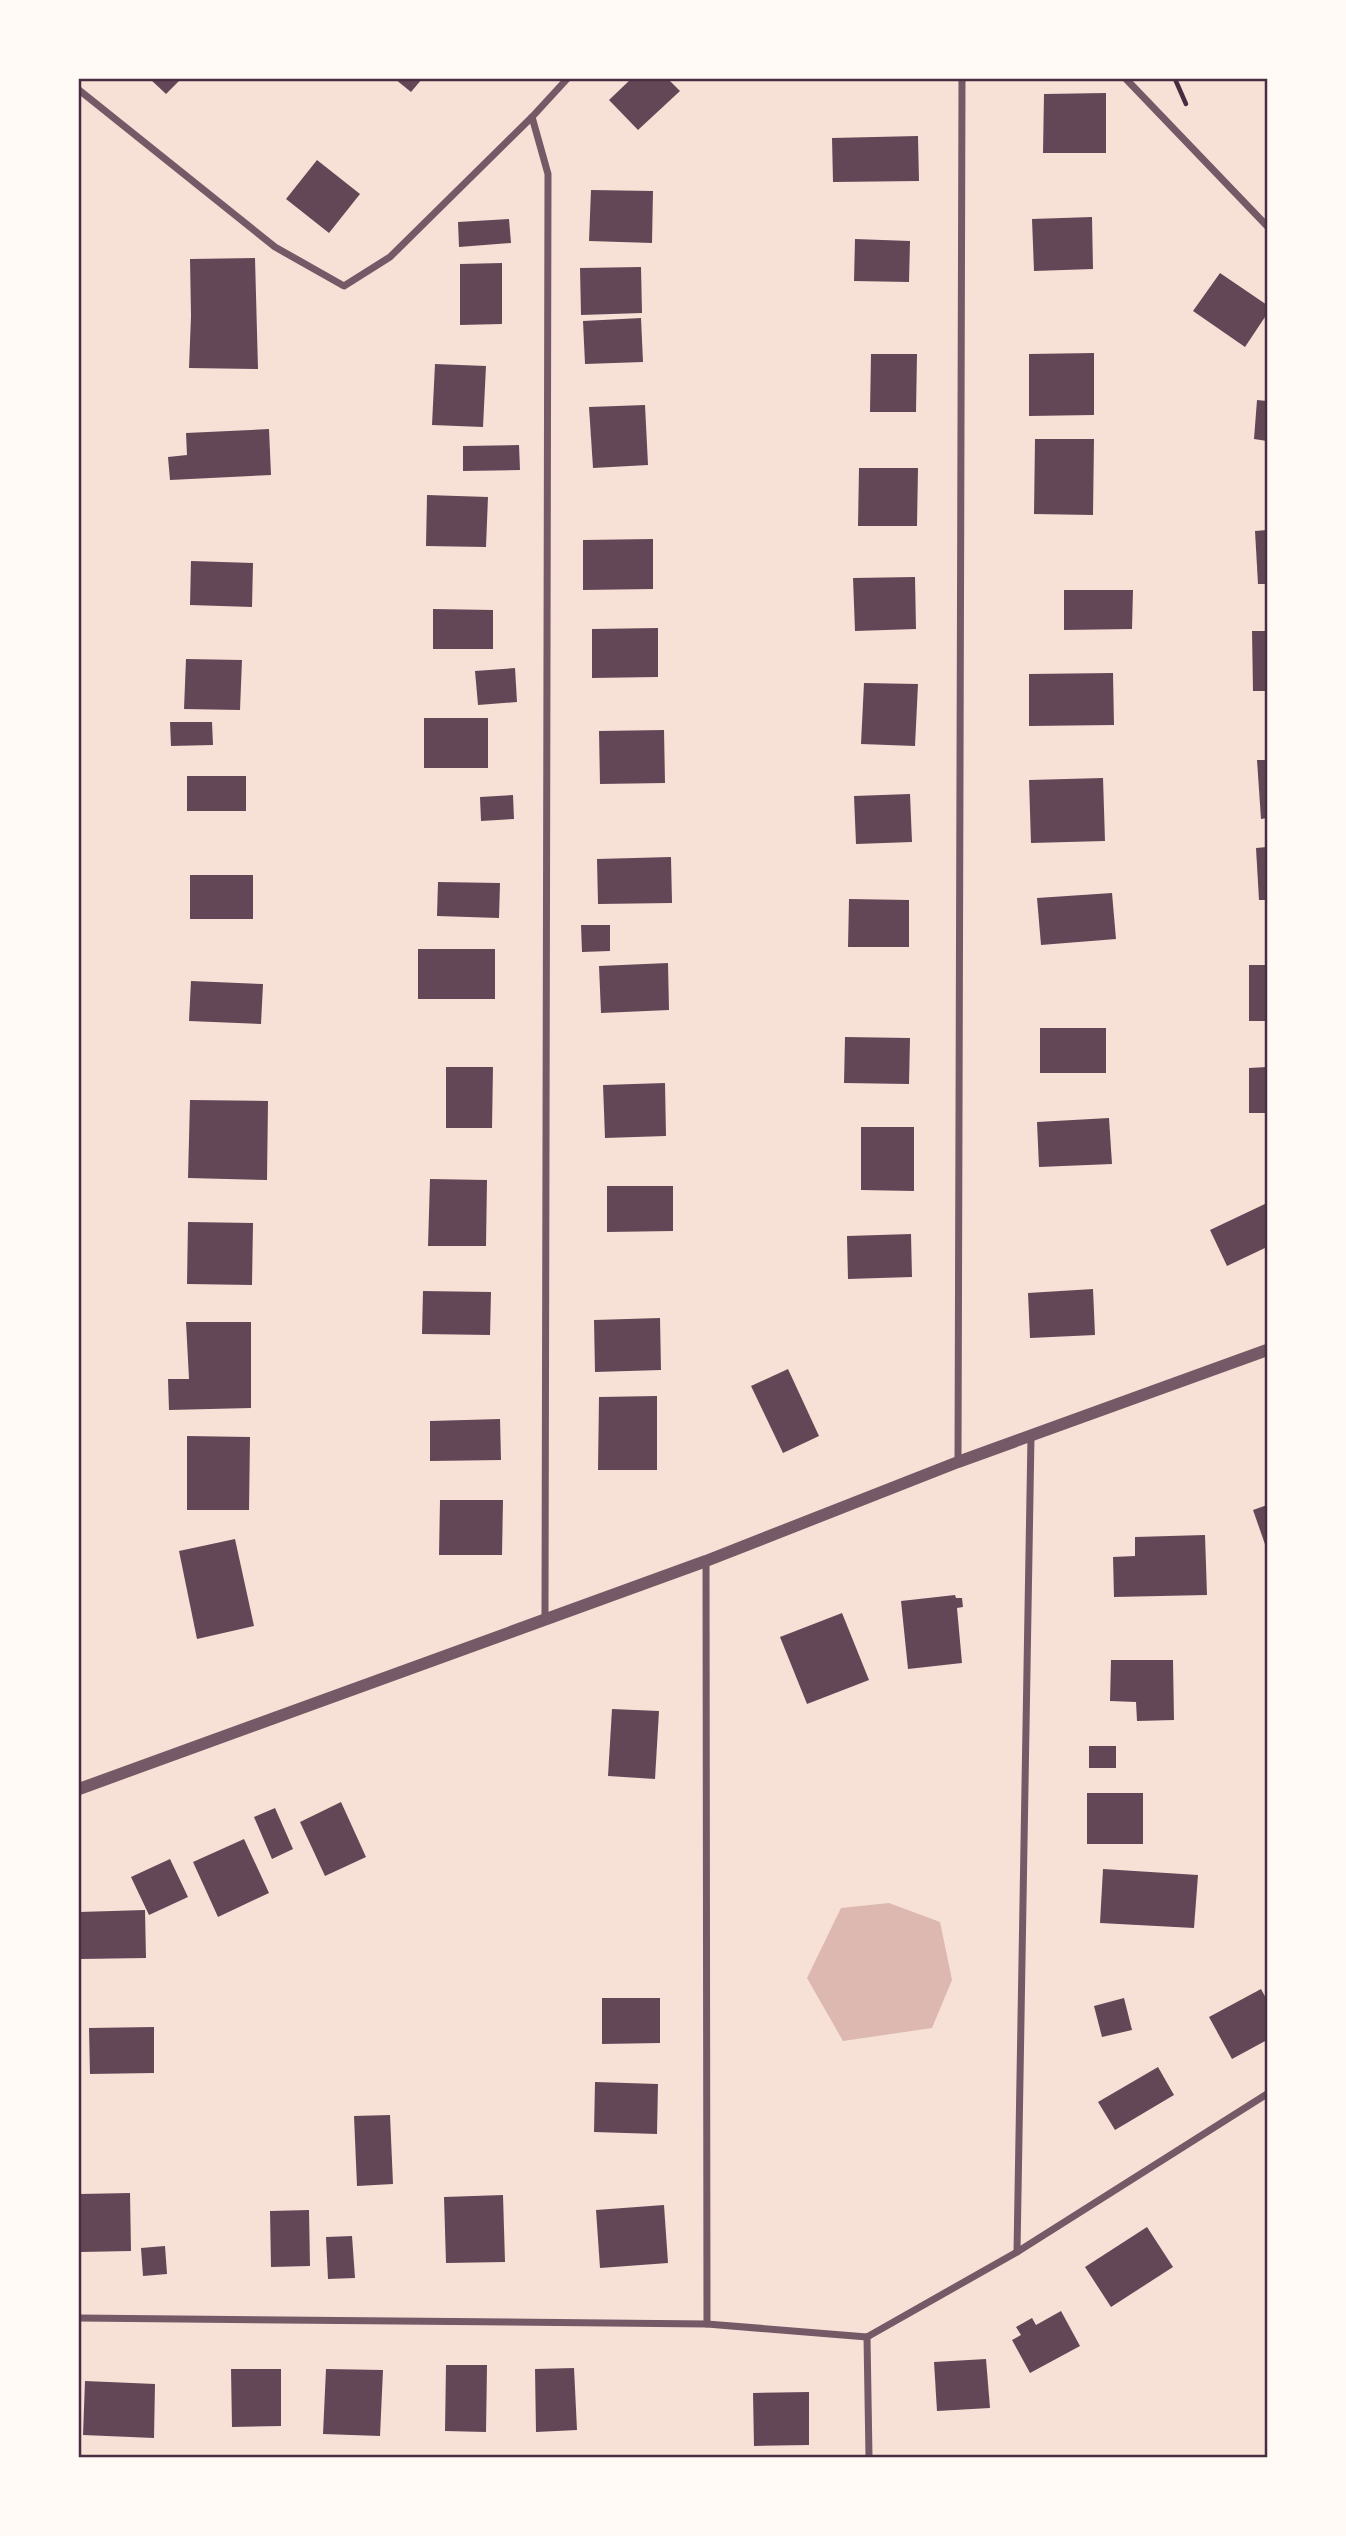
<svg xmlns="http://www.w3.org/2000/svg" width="1346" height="2536" viewBox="0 0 1346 2536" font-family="'Roboto Condensed',sans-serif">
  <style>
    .water { fill: #dcb8b0 }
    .building { fill: #644757 }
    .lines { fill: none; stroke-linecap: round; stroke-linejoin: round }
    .path { stroke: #4a2c40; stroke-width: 4.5 }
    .minor { stroke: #755966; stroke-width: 7 }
    .tertiary { stroke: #755966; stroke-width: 12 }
    .neatline { fill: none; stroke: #4a2c40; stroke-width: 2.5 }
  </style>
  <rect width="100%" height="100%" fill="#f7e1d7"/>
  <polygon class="water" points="889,1903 940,1922 952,1980 932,2028 843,2041 807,1978 841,1908"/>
  <g class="building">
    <polygon points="150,79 181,79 166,94"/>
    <polygon points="395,79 422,79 411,92"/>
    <polygon points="631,79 668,79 680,91 638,130 609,100"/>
    <polygon points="1106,93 1106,153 1043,153 1044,94"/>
    <polygon points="918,136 919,181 833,182 832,138"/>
    <polygon points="317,160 360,194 329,233 286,199"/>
    <polygon points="591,190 653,191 652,243 589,241"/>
    <polygon points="1092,217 1093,269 1034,271 1032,219"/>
    <polygon points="509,219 511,243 459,247 458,222"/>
    <polygon points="855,239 910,241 909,282 854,281"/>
    <polygon points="255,258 258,369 189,368 191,316 190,259"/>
    <polygon points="502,263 502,324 460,325 460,264"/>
    <polygon points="641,267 642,313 581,315 580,268"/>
    <polygon points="1220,273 1267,305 1267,314 1245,347 1193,311"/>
    <polygon points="641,318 643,362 585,364 583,321"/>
    <polygon points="1094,353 1094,415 1029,416 1029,354"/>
    <polygon points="871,354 917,354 916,412 870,412"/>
    <polygon points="435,364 486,366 483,427 432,425"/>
    <polygon points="1257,400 1267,401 1267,441 1254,439"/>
    <polygon points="645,405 648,465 593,468 589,407"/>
    <polygon points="269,429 271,475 170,480 168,457 187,455 186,433"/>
    <polygon points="1035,439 1094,439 1093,515 1034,514"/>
    <polygon points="519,445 520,470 463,471 463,446"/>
    <polygon points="859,468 918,468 917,526 858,526"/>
    <polygon points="427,495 488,497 486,547 426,546"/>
    <polygon points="1267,530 1267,584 1258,584 1255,531"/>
    <polygon points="653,539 653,589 583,590 583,540"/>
    <polygon points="191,561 253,563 252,607 190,605"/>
    <polygon points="915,577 916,629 855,631 853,578"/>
    <polygon points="1064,590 1133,590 1132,629 1064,630"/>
    <polygon points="433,609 493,610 493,649 433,649"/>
    <polygon points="658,628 658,677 592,678 592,629"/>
    <polygon points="1252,631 1267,631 1267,691 1253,691"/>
    <polygon points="186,659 242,660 240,710 184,709"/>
    <polygon points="515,668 517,702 478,705 475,671"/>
    <polygon points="1113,673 1114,725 1029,726 1029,674"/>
    <polygon points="864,683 918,684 915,746 861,744"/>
    <rect x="424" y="718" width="64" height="50"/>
    <polygon points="170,722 212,722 213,745 171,746"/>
    <polygon points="664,730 665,783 600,784 599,731"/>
    <polygon points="1257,760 1267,760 1267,818 1261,819"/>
    <rect x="187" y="776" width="59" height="35"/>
    <polygon points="1103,778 1105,841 1031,843 1029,780"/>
    <polygon points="910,794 912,842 856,844 854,796"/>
    <polygon points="513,795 514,819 481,821 480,797"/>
    <polygon points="1267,847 1267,900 1259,900 1256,848"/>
    <polygon points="671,857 672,903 598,904 597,859"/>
    <rect x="190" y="875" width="63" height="44"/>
    <polygon points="438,882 500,883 499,918 437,916"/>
    <polygon points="1112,893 1116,939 1041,945 1037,898"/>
    <polygon points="849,899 909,900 909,947 848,947"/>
    <polygon points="581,925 610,925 610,951 582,952"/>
    <rect x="418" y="949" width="77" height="50"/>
    <polygon points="668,963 669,1010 601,1013 599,966"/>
    <rect x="1249" y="965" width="18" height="56"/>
    <polygon points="191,981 263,984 261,1024 189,1021"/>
    <rect x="1040" y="1028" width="66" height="45"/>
    <polygon points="845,1037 910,1038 909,1084 844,1083"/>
    <polygon points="446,1067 493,1067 492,1128 446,1128"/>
    <polygon points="1267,1067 1267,1113 1249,1113 1249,1068"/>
    <polygon points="665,1083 666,1136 605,1138 603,1085"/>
    <polygon points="190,1100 268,1101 267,1180 188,1178"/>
    <polygon points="1109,1118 1112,1164 1039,1167 1037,1122"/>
    <polygon points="861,1127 914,1127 914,1191 861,1190"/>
    <polygon points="430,1179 487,1180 486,1246 428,1246"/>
    <polygon points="607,1186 673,1186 673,1231 607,1232"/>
    <polygon points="1267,1203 1267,1247 1227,1266 1210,1230"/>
    <polygon points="188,1222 253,1223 252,1285 187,1284"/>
    <polygon points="911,1234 912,1277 848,1279 847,1236"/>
    <polygon points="1093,1289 1095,1335 1030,1338 1028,1293"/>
    <polygon points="423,1291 491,1292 490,1335 422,1334"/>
    <polygon points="660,1318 661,1370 595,1372 594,1320"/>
    <polygon points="186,1322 251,1322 251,1408 169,1410 168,1379 189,1379"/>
    <polygon points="788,1369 819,1436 783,1453 751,1386"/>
    <polygon points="657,1396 657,1470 598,1470 599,1397"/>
    <polygon points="500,1419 501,1460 430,1461 430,1421"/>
    <polygon points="187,1436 250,1437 249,1510 187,1510"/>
    <polygon points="440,1500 503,1500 502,1555 439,1555"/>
    <polygon points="1267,1505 1267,1550 1253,1510"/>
    <polygon points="1205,1535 1207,1595 1114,1597 1113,1557 1135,1556 1135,1537"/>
    <polygon points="235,1539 254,1626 197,1639 179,1551"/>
    <polygon points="955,1595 956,1598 962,1598 963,1607 957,1608 962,1663 908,1669 901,1601"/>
    <polygon points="842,1613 869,1680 807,1704 780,1637"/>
    <polygon points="1111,1660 1173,1660 1174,1720 1137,1721 1136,1702 1110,1701"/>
    <polygon points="612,1709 659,1711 655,1779 608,1776"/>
    <rect x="1089" y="1746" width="27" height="22"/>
    <rect x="1087" y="1793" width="56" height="51"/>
    <polygon points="341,1802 366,1857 325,1876 300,1822"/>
    <polygon points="275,1808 293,1849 272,1859 254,1817"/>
    <polygon points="244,1839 269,1893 218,1917 193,1862"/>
    <polygon points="170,1859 188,1897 149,1915 131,1877"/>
    <polygon points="1103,1869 1198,1875 1194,1928 1100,1923"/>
    <polygon points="145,1910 146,1958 80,1959 79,1912"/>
    <polygon points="1261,1989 1267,2000 1267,2040 1232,2059 1209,2017"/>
    <polygon points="602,1998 660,1998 660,2043 602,2044"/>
    <polygon points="1124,1998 1132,2030 1102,2037 1094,2006"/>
    <polygon points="154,2027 154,2073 90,2074 89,2028"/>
    <polygon points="1158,2067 1174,2095 1115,2130 1098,2102"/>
    <polygon points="595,2082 658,2084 657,2134 594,2132"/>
    <polygon points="390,2115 393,2184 357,2186 354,2116"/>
    <polygon points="130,2193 131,2251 81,2252 80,2194"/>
    <polygon points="503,2195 505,2262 446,2263 444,2197"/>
    <polygon points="664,2205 668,2263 600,2268 596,2210"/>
    <polygon points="309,2210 310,2266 271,2267 270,2211"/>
    <polygon points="1147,2227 1173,2267 1111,2307 1085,2267"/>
    <polygon points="352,2236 355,2278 328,2279 326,2237"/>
    <polygon points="165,2246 167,2274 143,2276 141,2248"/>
    <polygon points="1061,2311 1080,2346 1030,2373 1012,2340 1021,2335 1016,2327 1032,2318 1036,2325"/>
    <polygon points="986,2359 990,2408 937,2411 934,2362"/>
    <polygon points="446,2365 487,2365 486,2432 445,2431"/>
    <polygon points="574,2368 577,2430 536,2432 535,2369"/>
    <polygon points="231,2369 281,2369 281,2426 232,2427"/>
    <polygon points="326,2369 383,2370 380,2436 323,2434"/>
    <polygon points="85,2381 155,2384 154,2438 83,2435"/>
    <polygon points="809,2392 809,2445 754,2446 753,2393"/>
  </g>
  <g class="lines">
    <polyline class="path" points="1175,79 1186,104"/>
    <g class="minor">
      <polyline points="1126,79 1267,226"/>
      <polyline points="79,90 275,247 344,286 390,257 532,117 567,79"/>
      <polyline points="532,117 548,174 545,1618"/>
      <polyline points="958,1462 962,79"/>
      <polyline points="706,1561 707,2324"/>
      <polyline points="1017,2252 1031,1436"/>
      <polyline points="79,2318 707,2324 867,2337"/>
      <polyline points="867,2337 1017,2252 1267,2094"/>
      <polyline points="867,2337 869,2457"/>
    </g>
    <polyline class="tertiary" points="79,1789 706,1561 958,1462 1267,1350"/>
  </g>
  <rect width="1346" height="2536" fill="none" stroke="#fffaf5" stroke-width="161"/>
  <rect x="80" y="80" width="1186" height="2376" class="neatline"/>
</svg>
